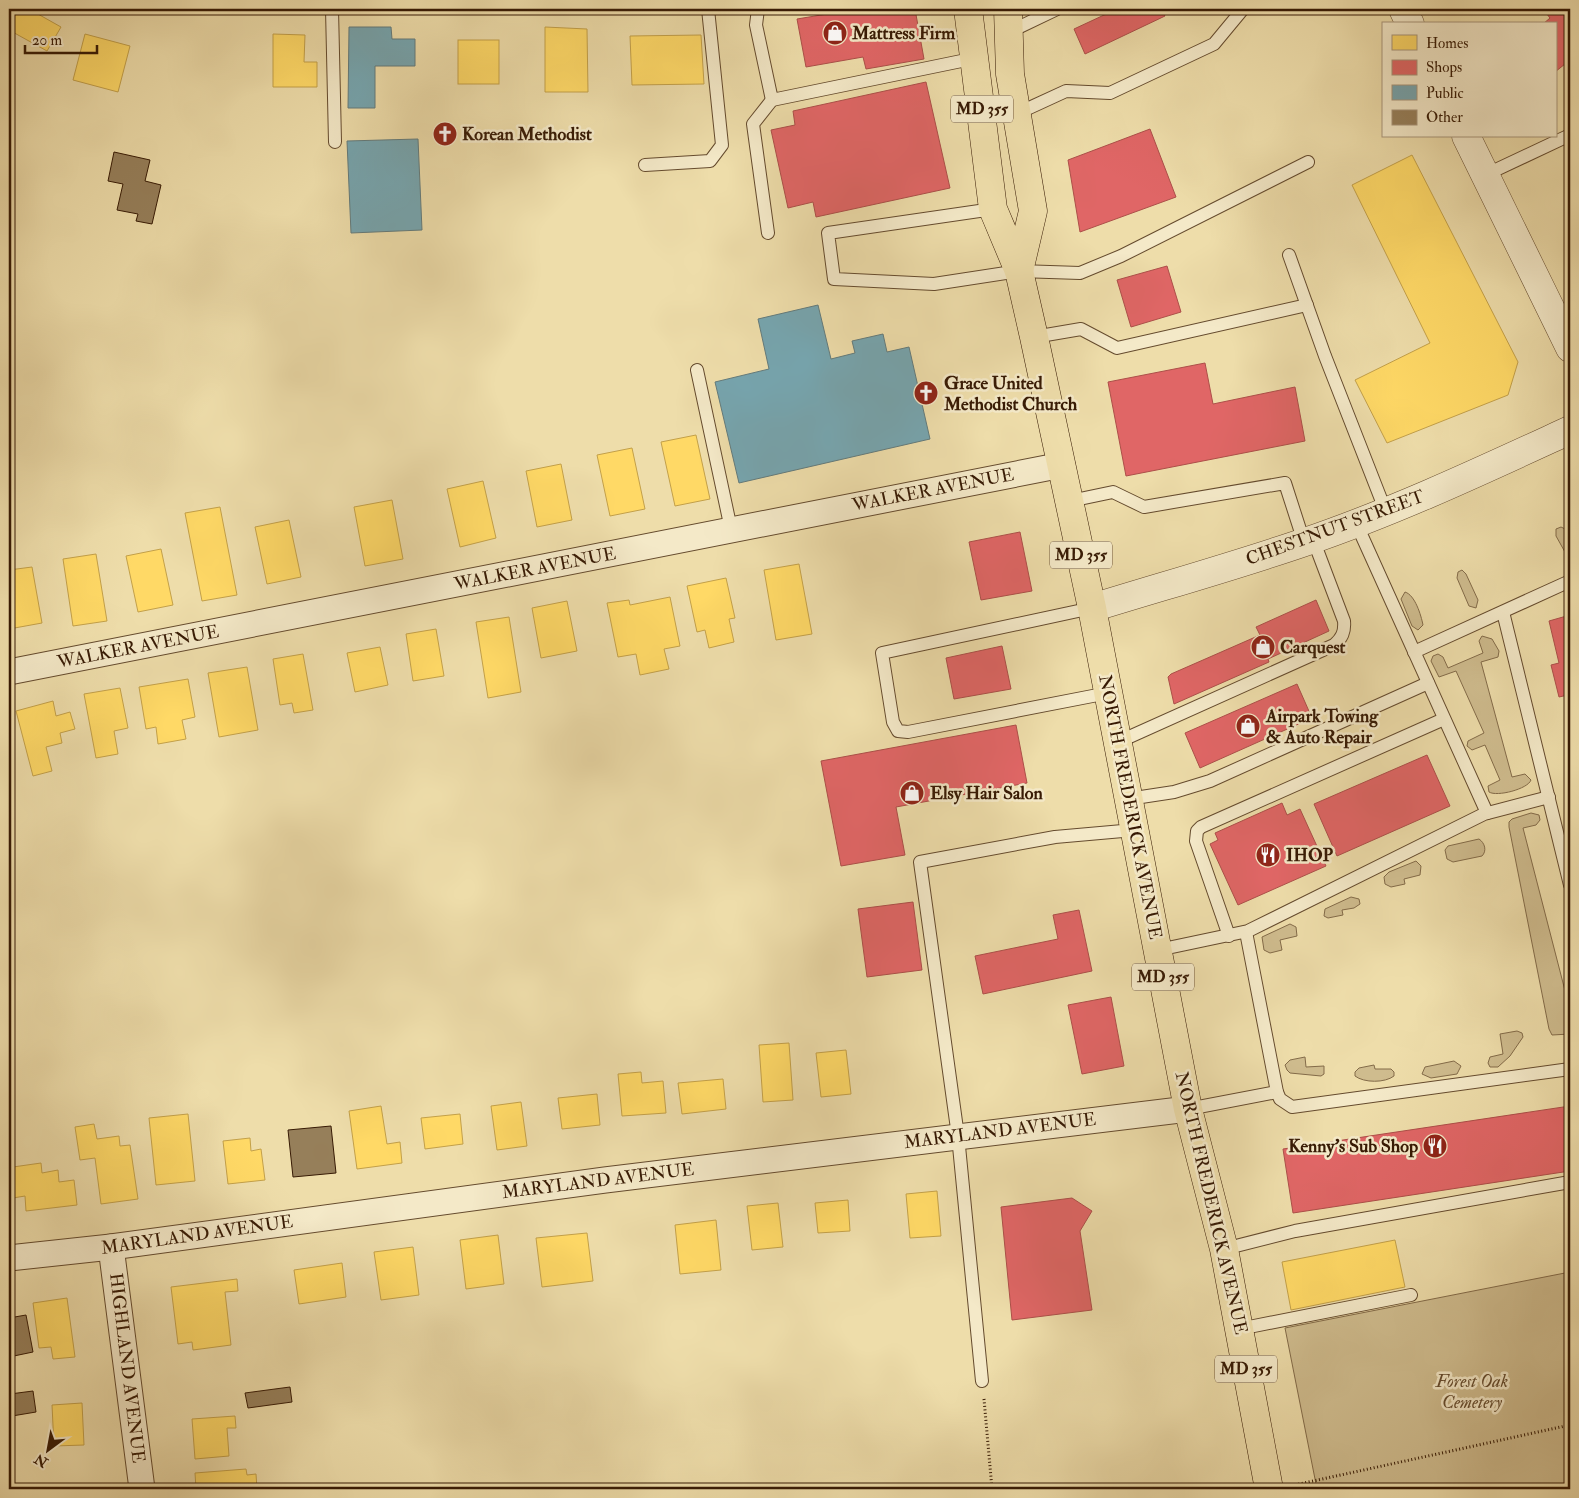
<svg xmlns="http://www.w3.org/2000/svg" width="1579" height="1498" viewBox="0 0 1579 1498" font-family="'IM FELL Double Pica',serif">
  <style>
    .green { fill: #cfbc8e; stroke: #836b49 }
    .homes { fill: #ffd966; stroke: #c3a049 }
    .shops { fill: #e06666; stroke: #ad4f49 }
    .public { fill: #76a5af; stroke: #637b7c }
    .building { fill: #967f5a; stroke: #371a04 }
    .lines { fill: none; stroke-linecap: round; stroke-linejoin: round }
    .service-casing { stroke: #654b2e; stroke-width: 14 }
    .minor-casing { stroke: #654b2e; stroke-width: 27 }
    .tertiary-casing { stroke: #654b2e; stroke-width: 29 }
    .primary-casing { stroke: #371a04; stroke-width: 29 }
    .path { stroke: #371a04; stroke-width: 3; stroke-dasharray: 1 2.5; stroke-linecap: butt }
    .service { stroke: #f4e9c8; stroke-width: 12 }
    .minor { stroke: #f4e9c8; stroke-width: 25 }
    .tertiary { stroke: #f4e9c8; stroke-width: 28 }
    .primary { stroke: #eda; stroke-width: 28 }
    .labels { text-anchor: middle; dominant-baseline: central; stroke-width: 5; stroke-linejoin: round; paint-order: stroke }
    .shield { fill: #f4e9c8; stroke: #70583f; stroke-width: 1 }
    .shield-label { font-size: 16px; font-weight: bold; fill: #371a04 }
    .poi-label { font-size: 18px; font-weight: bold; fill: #371a04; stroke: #f4e9c8; text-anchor: start }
    .street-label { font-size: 18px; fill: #371a04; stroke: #f4e9c8 }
    .park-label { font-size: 18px; font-style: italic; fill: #654b2d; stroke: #f4e9c8 }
  </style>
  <rect width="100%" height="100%" fill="#eda"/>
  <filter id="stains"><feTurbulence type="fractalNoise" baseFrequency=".004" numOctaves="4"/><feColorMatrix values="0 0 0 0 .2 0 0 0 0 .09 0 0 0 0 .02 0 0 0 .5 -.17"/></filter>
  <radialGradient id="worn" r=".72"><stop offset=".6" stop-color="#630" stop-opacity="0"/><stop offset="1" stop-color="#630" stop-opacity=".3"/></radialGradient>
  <g class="green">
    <path d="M1561,527C1574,532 1570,550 1570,561L1556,536V529Z"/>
    <polygon points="1462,570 1466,574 1478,600 1476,608 1469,606 1457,578 1458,572"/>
    <path d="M1405,592C1415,595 1421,615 1423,625L1418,630L1412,626L1401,599Z"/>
    <path d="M1482,636L1492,639L1499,651L1498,657L1481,662L1512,777L1525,774L1531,780C1528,789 1497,797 1489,792L1488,786L1500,780L1485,745L1472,750L1467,746L1468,741L1484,733L1456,671L1439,677L1431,661L1433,656L1438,654L1443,657L1448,668L1483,653L1479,641Z"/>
    <polygon points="1531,813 1539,815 1540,820 1536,825 1523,828 1570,1010 1570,1034 1552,1035 1549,1029 1509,827 1509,822 1512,819"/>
    <path d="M1479,839C1485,843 1487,851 1482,856L1453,862L1447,859L1445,850L1448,846Z"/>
    <polygon points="1416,861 1421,866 1420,875 1404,879 1405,884 1391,887 1385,884 1384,877 1389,872"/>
    <polygon points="1351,897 1359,899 1360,904 1354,908 1342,910 1343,915 1328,918 1324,916 1325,909"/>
    <polygon points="1290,924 1296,927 1297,936 1280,940 1282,950 1270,953 1264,950 1262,937"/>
    <polygon points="1517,1031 1522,1033 1523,1037 1510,1056 1498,1067 1490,1067 1488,1063 1490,1057 1503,1054 1500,1034"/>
    <polygon points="1305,1057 1306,1067 1324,1066 1324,1074 1321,1076 1290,1073 1287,1070 1285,1065 1290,1060"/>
    <polygon points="1454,1061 1461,1066 1457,1074 1431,1078 1422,1074 1425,1067"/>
    <path d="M1374,1065L1375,1069H1391L1394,1072V1076C1385,1083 1364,1083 1355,1076V1072L1359,1068Z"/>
    <polygon points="1570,1272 1570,1489 1317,1489 1285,1328"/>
  </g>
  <g class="homes">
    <polygon points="9,9 29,9 61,27 47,51 9,30"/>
    <polygon points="545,27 587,29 588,92 545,92"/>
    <polygon points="85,34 130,46 118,92 73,80"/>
    <polygon points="273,34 305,35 304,62 317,62 317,87 273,87"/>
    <polygon points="701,35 704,84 632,85 630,36"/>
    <rect x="458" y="40" width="41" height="44"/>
    <polygon points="1412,155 1518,362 1508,395 1387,443 1355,380 1430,343 1352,185"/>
    <polygon points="696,435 710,499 675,506 661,442"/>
    <polygon points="632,448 645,509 610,516 597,455"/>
    <polygon points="561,464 572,520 537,527 526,471"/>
    <polygon points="483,481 496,538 460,547 447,489"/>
    <polygon points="392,500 403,559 365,566 354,507"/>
    <polygon points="220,507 237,595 202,601 185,513"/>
    <polygon points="289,520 301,577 267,584 255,527"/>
    <polygon points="161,549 173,605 138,612 126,556"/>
    <polygon points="96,554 107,621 73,626 63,559"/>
    <polygon points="799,564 812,634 776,640 764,570"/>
    <polygon points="32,567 42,623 9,629 9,570"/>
    <polygon points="726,578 735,618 729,619 734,642 709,648 705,630 697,632 687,586"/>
    <polygon points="670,597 680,646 664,649 669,669 640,675 636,654 618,657 607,603 629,600 630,605"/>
    <polygon points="567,601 577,651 541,658 532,608"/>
    <polygon points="509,617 521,692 488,698 476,622"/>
    <polygon points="436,629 444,676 413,681 406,634"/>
    <polygon points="380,647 388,685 355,692 347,653"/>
    <polygon points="303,654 313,710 294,713 292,703 280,705 273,659"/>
    <polygon points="247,667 258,730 219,737 208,673"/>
    <polygon points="188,679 195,717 182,720 186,739 158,744 156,727 146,729 139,687"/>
    <polygon points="120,688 128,728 114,731 118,754 96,758 84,694"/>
    <polygon points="53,701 56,716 70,712 75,729 60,733 62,743 46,747 52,771 33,776 16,711"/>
    <polygon points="9,723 12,740 9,740"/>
    <polygon points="789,1043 793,1100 763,1102 759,1045"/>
    <polygon points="846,1050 851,1094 821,1097 816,1053"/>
    <polygon points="641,1072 642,1083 663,1081 666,1113 622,1116 618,1074"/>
    <polygon points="723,1079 726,1109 682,1114 678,1083"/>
    <polygon points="597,1094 600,1125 562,1129 558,1098"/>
    <polygon points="521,1102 527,1146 497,1150 491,1106"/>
    <polygon points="381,1106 387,1144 400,1142 402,1163 357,1169 349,1111"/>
    <polygon points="188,1114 195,1181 156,1185 149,1118"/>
    <polygon points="460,1114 463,1144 425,1149 421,1118"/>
    <polygon points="94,1124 97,1139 119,1136 120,1146 130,1145 138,1199 101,1204 95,1158 80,1160 75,1127"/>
    <polygon points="250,1138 251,1151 261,1149 265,1180 228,1184 223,1141"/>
    <polygon points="41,1163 42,1173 58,1170 59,1182 74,1180 77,1205 26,1211 25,1196 13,1198 10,1176 14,1176 13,1167"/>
    <polygon points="937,1191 941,1236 910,1238 906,1194"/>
    <polygon points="848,1200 850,1231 818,1233 815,1203"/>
    <polygon points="778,1203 783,1247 752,1250 747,1206"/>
    <polygon points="716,1220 721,1270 680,1274 675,1225"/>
    <polygon points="587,1233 593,1281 542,1287 536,1238"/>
    <polygon points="498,1235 504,1284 466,1289 460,1240"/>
    <polygon points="1395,1240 1405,1287 1291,1310 1282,1262"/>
    <polygon points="413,1247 419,1295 381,1300 374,1252"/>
    <polygon points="342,1263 346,1297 299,1304 294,1270"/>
    <polygon points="237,1279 238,1291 225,1292 231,1345 193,1350 192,1342 178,1344 171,1287"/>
    <polygon points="67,1298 75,1357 53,1359 51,1347 39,1348 33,1303"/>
    <polygon points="82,1403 84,1445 54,1446 52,1405"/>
    <polygon points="235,1416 236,1428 227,1428 229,1456 195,1459 192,1419"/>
    <polygon points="246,1469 247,1475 256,1474 257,1489 196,1489 195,1473"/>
  </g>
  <g class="shops">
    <polygon points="857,9 915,9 924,59 866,69 863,57 806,67 797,19"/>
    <polygon points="1100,9 1117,9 1103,15"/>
    <polygon points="1117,9 1161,9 1165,16 1085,54 1074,29"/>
    <polygon points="1543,9 1570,9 1570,60 1555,72 1555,24 1543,24 1550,18"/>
    <polygon points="926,82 950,188 816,217 813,202 788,208 771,130 795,125 793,111"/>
    <polygon points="1150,129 1176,197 1080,232 1068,160"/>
    <polygon points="1167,266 1181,312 1131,327 1117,280"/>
    <polygon points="1205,363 1213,404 1295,387 1305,441 1126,476 1108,382"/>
    <polygon points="1020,532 1032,591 981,600 969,542"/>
    <polygon points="1316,600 1329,631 1268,659 1269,662 1174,704 1168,677 1171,674 1260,635 1256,627"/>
    <polygon points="1570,615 1570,705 1568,695 1559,697 1551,665 1559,663 1549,621"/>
    <polygon points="1002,646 1011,689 954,699 946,658"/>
    <polygon points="1297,684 1312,718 1200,768 1185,733"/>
    <polygon points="1016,725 1027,783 896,807 905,855 841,866 821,761"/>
    <polygon points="1427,755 1450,806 1337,856 1314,804"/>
    <polygon points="1282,803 1287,815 1300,809 1326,866 1238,905 1210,844 1218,840 1215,833"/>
    <polygon points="913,902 922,970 867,977 858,909"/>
    <polygon points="1079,910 1092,971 983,994 975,956 1058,939 1053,915"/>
    <polygon points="1111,997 1124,1066 1082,1074 1068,1005"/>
    <polygon points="1570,1106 1570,1171 1293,1213 1283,1149"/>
    <polygon points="1072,1198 1092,1211 1080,1231 1092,1310 1012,1320 1001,1207"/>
  </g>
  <g class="public">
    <polygon points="349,27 391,27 392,39 415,39 415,66 375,66 375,108 348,108"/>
    <polygon points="418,139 422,230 351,233 347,141"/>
    <polygon points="818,305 831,359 855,353 852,341 883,334 887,352 909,347 930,439 739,483 715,382 769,369 758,319"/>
  </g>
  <g class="building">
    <polygon points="114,152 150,160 145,181 161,185 152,224 136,221 138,214 117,210 123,184 108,181"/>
    <polygon points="331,1126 336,1173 293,1177 288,1130"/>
    <polygon points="26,1315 33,1352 9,1357 9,1318"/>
    <polygon points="290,1387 292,1402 248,1408 245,1393"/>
    <polygon points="33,1391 36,1412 12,1416 10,1394"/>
  </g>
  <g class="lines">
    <defs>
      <g id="service">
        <polyline points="332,9 335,142"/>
        <polyline points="758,9 756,25 772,100 976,58"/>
        <polyline points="1009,32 1057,9"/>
        <polyline points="1016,114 1066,91 1110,93 1214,44 1243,9"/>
        <polyline points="645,165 710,161 722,145 708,9"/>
        <polyline points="1485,175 1570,135"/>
        <polyline points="993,209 828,233 834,279 934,284 1019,271 1080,273 1121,256 1308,162"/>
        <polyline points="768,233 753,124 772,100"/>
        <polyline points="1289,255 1325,356 1386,512"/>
        <polyline points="1034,337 1081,329 1117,348 1307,305"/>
        <polyline points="697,370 731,529"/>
        <polyline points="1070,501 1113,492 1144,507 1285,483 1304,542"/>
        <polyline points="1356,523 1487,813"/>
        <polyline points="1092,608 882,653 893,722 898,731 908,732 1108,693"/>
        <polyline points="1503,612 1570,885"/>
        <polyline points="1414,652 1570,581"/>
        <path d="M1118,742L1334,645C1342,638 1345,632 1344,621L1313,539"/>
        <polyline points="1128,799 1174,792 1210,781 1428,683"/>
        <polyline points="1246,932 1277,1092 1280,1099 1292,1107 1570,1069"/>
        <polyline points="1229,936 1196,841 1197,831 1201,827 1444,719"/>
        <polyline points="1158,950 1248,931 1484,814 1549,797"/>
        <polyline points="1188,1109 1277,1092"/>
        <polyline points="1224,1249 1295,1231 1570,1182"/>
        <polyline points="1239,1329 1411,1295"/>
        <polyline points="982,1381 958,1136 920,862 1055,837 1134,830"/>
      </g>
      <g id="minor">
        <polyline points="9,672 1062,465"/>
        <polyline points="111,1247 142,1489"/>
        <polyline points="9,1258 111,1247 605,1180 1188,1109"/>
      </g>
      <g id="tertiary">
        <polyline points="1403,9 1410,24"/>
        <polyline points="1466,136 1570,348"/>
        <path d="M1092,608C1163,586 1235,566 1305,542C1396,511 1483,470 1570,430"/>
      </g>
      <g id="primary">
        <polyline points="968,9 993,209 1019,271 1034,337 1092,608 1188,1109 1224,1249 1269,1489"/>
        <polyline points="1008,9 1010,74 1033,211 1019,271"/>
      </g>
    </defs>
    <use href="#service" class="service-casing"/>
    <use href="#minor" class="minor-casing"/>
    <use href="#tertiary" class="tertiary-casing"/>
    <use href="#primary" class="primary-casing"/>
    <g class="path">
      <polyline points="984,1399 992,1489"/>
      <polyline points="1295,1485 1570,1425"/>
    </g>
    <use href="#service" class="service"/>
    <use href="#minor" class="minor"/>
    <use href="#tertiary" class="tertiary"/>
    <use href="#primary" class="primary"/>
  </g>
  <defs>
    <symbol id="shop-disc" viewBox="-11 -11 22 22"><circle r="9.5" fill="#8f2418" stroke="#f4e9c8"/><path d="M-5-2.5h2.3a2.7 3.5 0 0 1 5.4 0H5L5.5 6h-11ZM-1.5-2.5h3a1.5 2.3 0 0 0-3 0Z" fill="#fff"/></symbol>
    <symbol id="church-disc" viewBox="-11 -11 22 22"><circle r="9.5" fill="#8f2418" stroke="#f4e9c8"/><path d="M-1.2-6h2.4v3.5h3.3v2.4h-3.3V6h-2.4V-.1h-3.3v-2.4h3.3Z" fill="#fff"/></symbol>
    <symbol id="restaurant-disc" viewBox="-11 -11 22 22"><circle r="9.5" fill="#8f2418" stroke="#f4e9c8"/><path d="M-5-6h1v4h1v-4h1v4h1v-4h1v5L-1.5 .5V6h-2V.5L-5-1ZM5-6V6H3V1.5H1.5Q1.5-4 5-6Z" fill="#fff"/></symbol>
  </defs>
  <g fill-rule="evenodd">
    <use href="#shop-disc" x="821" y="19" width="28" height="28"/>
    <use href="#church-disc" x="431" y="120" width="28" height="28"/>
    <use href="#church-disc" x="912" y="379" width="28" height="28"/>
    <use href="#shop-disc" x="1249" y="633" width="28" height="28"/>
    <use href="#shop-disc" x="1234" y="712" width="28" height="28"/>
    <use href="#shop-disc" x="898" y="779" width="28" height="28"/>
    <use href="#restaurant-disc" x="1254" y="841" width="28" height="28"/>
    <use href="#restaurant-disc" x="1421" y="1132" width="28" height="28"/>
  </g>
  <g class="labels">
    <g class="shield">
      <rect x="951" y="95.5" width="62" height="27" rx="4"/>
      <rect x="1050" y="541.5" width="62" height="27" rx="4"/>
      <rect x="1132" y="963.5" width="62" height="27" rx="4"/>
      <rect x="1215" y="1355.5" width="62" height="27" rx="4"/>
    </g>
    <g class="shield-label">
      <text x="982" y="109">MD 355</text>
      <text x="1081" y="555">MD 355</text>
      <text x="1163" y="977">MD 355</text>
      <text x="1246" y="1369">MD 355</text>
    </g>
    <g class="poi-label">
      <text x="852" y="33">Mattress Firm</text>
      <text x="462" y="134">Korean Methodist</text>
      <text x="944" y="383">Grace United<tspan x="944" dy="21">Methodist Church</tspan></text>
      <text x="1280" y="647">Carquest</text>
      <text x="1266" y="716">Airpark Towing<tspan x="1266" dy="21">&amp; Auto Repair</tspan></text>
      <text x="930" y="793">Elsy Hair Salon</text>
      <text x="1286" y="855">IHOP</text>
      <text x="1418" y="1146" text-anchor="end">Kenny's Sub Shop</text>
    </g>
    <g class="street-label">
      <text transform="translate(933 490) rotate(-11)">WALKER AVENUE</text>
      <text transform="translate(1335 528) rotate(-20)">CHESTNUT STREET</text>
      <text transform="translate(535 569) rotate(-11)">WALKER AVENUE</text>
      <text transform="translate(138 647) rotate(-11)">WALKER AVENUE</text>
      <text transform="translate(1130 807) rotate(79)">NORTH FREDERICK AVENUE</text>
      <text transform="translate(1000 1131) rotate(-7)">MARYLAND AVENUE</text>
      <text transform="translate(598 1181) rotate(-7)">MARYLAND AVENUE</text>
      <text transform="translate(1211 1203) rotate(77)">NORTH FREDERICK AVENUE</text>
      <text transform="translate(197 1235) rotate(-8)">MARYLAND AVENUE</text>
      <text transform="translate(127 1368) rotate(83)">HIGHLAND AVENUE</text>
    </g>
    <g class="park-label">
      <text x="1472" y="1381">Forest Oak<tspan x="1472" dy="21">Cemetery</tspan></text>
    </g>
  </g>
  <rect width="1579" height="1498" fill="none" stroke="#eda" stroke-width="30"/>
  <rect x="10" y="10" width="1559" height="1478" fill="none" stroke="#371a04" stroke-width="2.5"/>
  <rect x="15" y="15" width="1549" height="1468" fill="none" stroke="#371a04"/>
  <rect x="1382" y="22" width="175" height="115" fill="#f4e9c8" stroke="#a8967a"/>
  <rect x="1392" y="35" width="25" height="15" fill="#ffd966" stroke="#a8967a"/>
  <text x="1426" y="48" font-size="15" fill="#371a04">Homes</text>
  <rect x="1392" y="60" width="25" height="15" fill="#e06666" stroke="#a8967a"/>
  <text x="1426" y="72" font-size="15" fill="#371a04">Shops</text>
  <rect x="1392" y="85" width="25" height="15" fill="#76a5af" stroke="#a8967a"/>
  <text x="1426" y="98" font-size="15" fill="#371a04">Public</text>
  <rect x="1392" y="110" width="25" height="15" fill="#967f5a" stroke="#a8967a"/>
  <text x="1426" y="122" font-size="15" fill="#371a04">Other</text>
  <g transform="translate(48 1450) rotate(212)" stroke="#f4e9c8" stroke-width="4" paint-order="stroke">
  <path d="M0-4L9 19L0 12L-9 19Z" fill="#371a04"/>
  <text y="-8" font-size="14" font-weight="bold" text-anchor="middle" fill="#371a04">N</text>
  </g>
  <path d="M25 45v8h72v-8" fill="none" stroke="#371a04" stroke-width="2.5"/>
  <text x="32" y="45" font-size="15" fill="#371a04" stroke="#f4e9c8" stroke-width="4" paint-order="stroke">20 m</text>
  <rect width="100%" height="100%" filter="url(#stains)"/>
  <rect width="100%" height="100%" fill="url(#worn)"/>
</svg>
